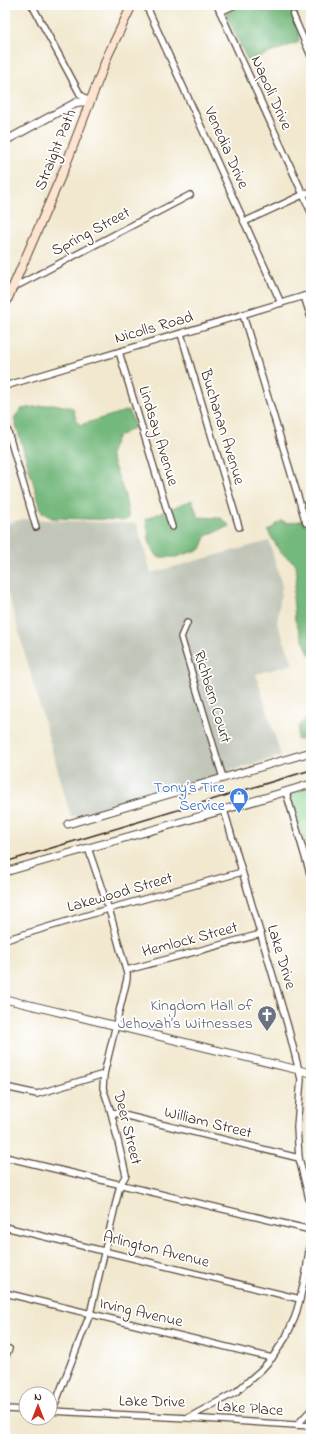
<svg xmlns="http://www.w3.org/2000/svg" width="316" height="1444" viewBox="0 0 316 1444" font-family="'Indie Flower',sans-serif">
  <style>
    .industrial { fill: #c1c6b9 }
    .green { fill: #8fd792; stroke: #658058 }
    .forest { fill: #73b87c; stroke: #57714d }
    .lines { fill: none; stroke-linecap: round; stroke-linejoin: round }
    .minor-casing { stroke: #564639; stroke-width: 8 }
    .tertiary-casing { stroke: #564639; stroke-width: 9 }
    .secondary-casing { stroke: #564639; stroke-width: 10 }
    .minor { stroke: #fff; stroke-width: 5.5 }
    .tertiary { stroke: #fff; stroke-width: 7 }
    .secondary { stroke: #fde4d0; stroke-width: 8 }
    .rail { stroke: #3b2a1e; stroke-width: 1.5 }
    .labels { text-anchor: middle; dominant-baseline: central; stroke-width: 3.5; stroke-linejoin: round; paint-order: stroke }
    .street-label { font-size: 16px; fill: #3b2a1e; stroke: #fff }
    .shop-label { font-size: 16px; fill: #366cbe; stroke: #fff; text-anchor: end }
    .worship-label { font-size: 16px; fill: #5b616d; stroke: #fff; text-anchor: end }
  </style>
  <rect width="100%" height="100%" fill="#fff"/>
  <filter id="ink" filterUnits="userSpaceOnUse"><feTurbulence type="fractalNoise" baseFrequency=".025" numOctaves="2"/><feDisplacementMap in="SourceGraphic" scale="8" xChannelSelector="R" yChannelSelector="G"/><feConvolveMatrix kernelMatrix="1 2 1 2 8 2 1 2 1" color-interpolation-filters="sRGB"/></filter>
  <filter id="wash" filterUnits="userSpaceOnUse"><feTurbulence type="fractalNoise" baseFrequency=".012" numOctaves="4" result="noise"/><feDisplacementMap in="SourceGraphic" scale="16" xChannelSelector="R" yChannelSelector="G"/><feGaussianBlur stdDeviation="0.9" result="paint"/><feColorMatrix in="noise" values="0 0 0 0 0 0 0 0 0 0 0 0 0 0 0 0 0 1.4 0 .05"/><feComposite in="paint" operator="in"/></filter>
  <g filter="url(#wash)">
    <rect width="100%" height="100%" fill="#f1e8cf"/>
    <polygon class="industrial" points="23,519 137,524 151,573 269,541 282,586 277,623 293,664 256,674 281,756 71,817 5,583 5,524"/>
    <polygon class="green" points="311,787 311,864 290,793"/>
    <g class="forest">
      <polygon points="242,5 307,5 297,9 299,42 248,61 225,13"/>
      <polygon points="54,404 73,408 76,420 80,425 129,410 135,427 117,437 110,454 125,496 129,518 125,520 52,518 42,512 14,418 21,409"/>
      <polygon points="192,500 198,517 221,518 230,526 207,535 201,549 176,557 158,557 150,545 146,519"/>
      <polygon points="311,519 311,655 309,654 295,620 293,596 297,576 296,564 280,552 268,531 281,521 288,523"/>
      <polygon points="311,712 311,736 297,740 299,726"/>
    </g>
  </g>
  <g filter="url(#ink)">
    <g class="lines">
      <defs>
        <g id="minor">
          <polyline points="32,5 80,94 90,102"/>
          <polyline points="146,5 281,303"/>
          <polyline points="217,5 311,212"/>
          <polyline points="220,12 235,5"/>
          <polyline points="293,15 311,56"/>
          <polyline points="244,222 311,191"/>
          <polyline points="5,292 190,195"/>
          <polyline points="304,296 311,318"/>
          <polyline points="243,315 306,523"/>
          <polyline points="181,334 239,527"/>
          <polyline points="119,352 172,527"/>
          <polyline points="5,386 311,294"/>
          <polyline points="5,422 36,527"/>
          <polyline points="187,623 181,637 223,778"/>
          <polyline points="286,792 311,877"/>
          <polyline points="224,810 288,1027 301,1079 297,1127 298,1143 299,1158 311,1207"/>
          <polyline points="5,940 108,909 242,872"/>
          <polyline points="127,970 261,934"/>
          <polyline points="5,1087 37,1094 104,1074"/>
          <polyline points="111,1112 299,1158"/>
          <polyline points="5,1157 311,1230"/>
          <polyline points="5,1227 300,1299"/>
          <polyline points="5,1293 272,1358"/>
          <polyline points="5,1358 9,1349"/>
          <polyline points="5,1409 26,1410"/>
          <polyline points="50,1411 188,1418 236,1392 261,1370 272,1358 286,1337 295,1317 300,1299 306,1272 311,1236"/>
          <polyline points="52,1412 90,1314 120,1185 126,1175 111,1112 103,1088 104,1074 127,979 127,974 111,916 88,848"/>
          <polyline points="189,1418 311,1426"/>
          <polyline points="297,1425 311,1410"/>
        </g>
        <g id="tertiary">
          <polyline points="5,141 75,103 80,102 90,102"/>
          <polyline points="68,824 311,752"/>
          <path d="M5,872C107,842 210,815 311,784"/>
          <polyline points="5,999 311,1073"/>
        </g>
        <polyline id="secondary" points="5,305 65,167 108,55 132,5"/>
      </defs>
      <use href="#minor" class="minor-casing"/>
      <use href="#tertiary" class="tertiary-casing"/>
      <use href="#secondary" class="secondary-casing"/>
      <use href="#minor" class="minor"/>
      <use href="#tertiary" class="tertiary"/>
      <use href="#secondary" class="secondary"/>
      <polyline class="rail" points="5,862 311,770"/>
    </g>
  </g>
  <defs>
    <symbol id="shop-pin" viewBox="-11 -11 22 30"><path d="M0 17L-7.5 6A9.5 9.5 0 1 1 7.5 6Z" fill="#3f7fe0" stroke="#fff"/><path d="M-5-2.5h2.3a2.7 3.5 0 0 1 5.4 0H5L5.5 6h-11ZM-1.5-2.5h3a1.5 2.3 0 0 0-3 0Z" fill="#fff"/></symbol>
    <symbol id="church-pin" viewBox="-11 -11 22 30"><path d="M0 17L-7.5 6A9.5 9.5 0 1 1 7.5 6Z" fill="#6b7280" stroke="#fff"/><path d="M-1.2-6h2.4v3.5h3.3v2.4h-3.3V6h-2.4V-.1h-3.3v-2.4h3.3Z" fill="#fff"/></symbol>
  </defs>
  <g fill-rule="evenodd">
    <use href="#shop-pin" x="228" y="786" width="22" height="30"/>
    <use href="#church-pin" x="256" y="1004" width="22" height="30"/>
  </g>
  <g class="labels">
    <g class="street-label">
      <text transform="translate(271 93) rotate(66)">Napoli Drive</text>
      <text transform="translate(226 148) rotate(66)">Venedia Drive</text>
      <text transform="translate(56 150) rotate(-68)">Straight Path</text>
      <text transform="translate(91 232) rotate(-28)">Spring Street</text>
      <text transform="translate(154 328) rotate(-16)">Nicolls Road</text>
      <text transform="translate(222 427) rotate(73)">Buchanan Avenue</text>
      <text transform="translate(158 436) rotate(73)">Lindsay Avenue</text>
      <text transform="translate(212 697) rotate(73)">Richbern Court</text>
      <text transform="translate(120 893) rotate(-16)">Lakewood Street</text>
      <text transform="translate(190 940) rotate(-15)">Hemlock Street</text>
      <text transform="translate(281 957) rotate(73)">Lake Drive</text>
      <text transform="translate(208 1123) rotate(14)">William Street</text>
      <text transform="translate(127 1128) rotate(76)">Deer Street</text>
      <text transform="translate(156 1250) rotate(14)">Arlington Avenue</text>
      <text transform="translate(141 1313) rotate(13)">Irving Avenue</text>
      <text transform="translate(152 1402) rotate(1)">Lake Drive</text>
      <text transform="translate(250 1409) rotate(4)">Lake Place</text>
    </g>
    <g class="shop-label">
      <text x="225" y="788">Tony’s Tire<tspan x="225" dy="18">Service</tspan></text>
    </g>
    <g class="worship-label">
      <text x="253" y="1006">Kingdom Hall of<tspan x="253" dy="18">Jehovah’s Witnesses</tspan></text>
    </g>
  </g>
  <rect width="316" height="1444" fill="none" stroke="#fff" stroke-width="20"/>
  <g transform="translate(38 1406)"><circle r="19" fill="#ffffff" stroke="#b1aaa5"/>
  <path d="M0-3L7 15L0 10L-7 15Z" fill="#c8321e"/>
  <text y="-6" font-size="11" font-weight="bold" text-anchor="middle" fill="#3b2a1e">N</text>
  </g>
</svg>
